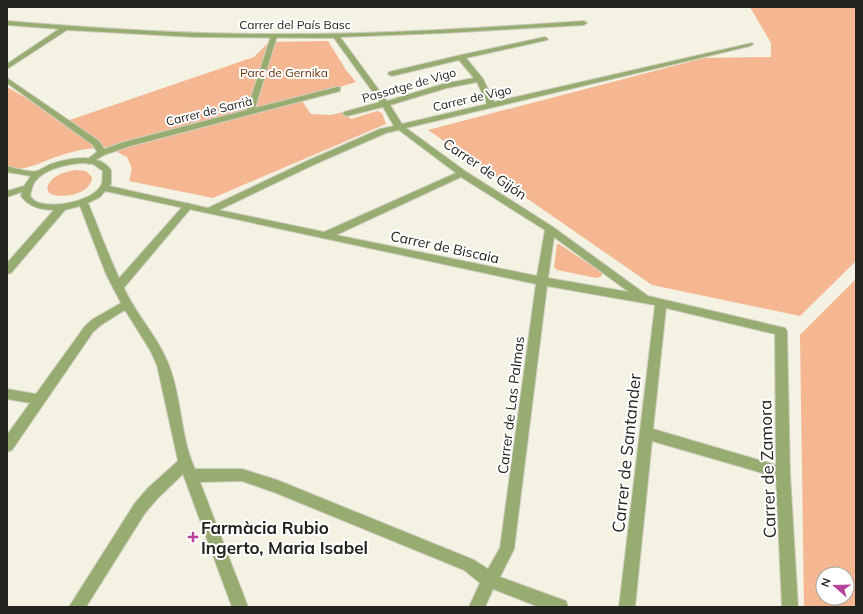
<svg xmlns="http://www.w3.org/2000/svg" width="863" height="614" viewBox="0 0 863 614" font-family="Mulish,sans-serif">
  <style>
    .green { fill: #f5b692; fill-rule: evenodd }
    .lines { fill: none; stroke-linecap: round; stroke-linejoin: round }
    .pedestrian-casing { stroke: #cfcdbf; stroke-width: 2 }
    .minor-casing { stroke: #cfcdbf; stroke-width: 2 }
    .pedestrian { fill: #97ac71; fill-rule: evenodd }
    .minor { fill: #97ac71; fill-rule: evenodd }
    .poi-dot { fill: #b7439c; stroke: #fff; stroke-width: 1.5 }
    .labels { text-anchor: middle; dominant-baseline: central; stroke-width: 4; stroke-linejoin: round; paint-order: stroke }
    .far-street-label { font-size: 12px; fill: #24231d; stroke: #fff }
    .far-park-label { font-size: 12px; fill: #683107; stroke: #fff }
    .street-label { font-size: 14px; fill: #24231d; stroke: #fff }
    .near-street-label { font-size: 17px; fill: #24231d; stroke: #fff }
    .near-poi-label { font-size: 17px; font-weight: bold; fill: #24231d; stroke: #fff; text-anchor: start }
  </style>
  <rect width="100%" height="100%" fill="#f4f2e3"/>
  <g class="green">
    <polygon points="750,7 856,7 856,157 855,158 856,161 856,261 800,316 652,285 428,130 704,58 771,57 771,43"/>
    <path d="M328,41L346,70L356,82L311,96L108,148C93,147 79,150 65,154C47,159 26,172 7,169V177V87L31,101L61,123L254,57L269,42Z"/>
    <polygon points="302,101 311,114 330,115 344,112 351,119 377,111 382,113 386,124 213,198 129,181 132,169 127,157 115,151"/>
    <path d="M75,170L86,171L92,177C92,194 61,200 49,193L47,187C51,176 64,172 75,170Z"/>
    <polygon points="557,244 559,244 598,270 602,273 602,276 596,278 557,270 554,267"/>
    <path d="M856,279V607H804L800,335ZM823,574H847V598H823Z"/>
  </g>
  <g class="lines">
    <defs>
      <g id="pedestrian">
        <polygon points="274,34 277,36 255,108 337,87 340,87 340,91 130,146 104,155 89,164 85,161 97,152 93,145 7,83 7,78 99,141 104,149 124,142 247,110 271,36"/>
        <polygon points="188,203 193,206 191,208 122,290 114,290 113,287 114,284 185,204"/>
      </g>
      <path id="minor" d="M7,21C93,28 180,34 267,34C373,35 478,28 584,21L587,23L584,25L445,33L340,37L387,101L443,84L474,78L459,60L392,76L388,74L389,72L461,55L545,37L548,39L547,40L466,58L483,79L494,102L752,43L753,44L750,46L406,128L465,171L553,227L648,296L785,328L787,331L790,473L798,607H782L776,477L652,441L635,607H619L655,305L547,286L514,549L500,577L566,601L568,607H539L493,589L485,607H469L480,583L464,570L276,493L242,481L200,482L248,607H232L183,474L158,498L145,513L86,607H69L135,503L148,488L178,461L157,365L150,350L125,310L101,325L93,332L12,450L7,452V435L30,403L7,399V389L36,394L85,326L93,319L121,303L106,274L80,206L65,210L11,273L7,274V263L54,210C40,210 29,207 21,196L22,192L7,197V191L24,186L31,176L7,172V166C13,168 32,173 37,171C42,169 46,166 51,164C69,158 98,152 111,170V184L109,186L208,208L307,161L380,129L394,126L383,107L347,116L343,114L344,112L380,102L334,38L194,37L67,30L7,69V64L59,29L7,25ZM477,82L487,104L402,124L390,105L447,88ZM399,130L456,173L324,232L219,210L313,165L386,133ZM83,163L93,164L103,171C102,174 103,179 102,183C96,201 53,209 37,202C34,201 32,198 30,196C31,192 32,187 34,183C43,169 67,164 83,163ZM461,177L545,230L537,276L336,235ZM105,191L536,284L500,548L488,569L474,560L277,480L242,469H195C180,436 182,397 168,363C158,338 140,319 128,296C112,266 101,234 88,203L100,197ZM554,237L629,292L548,278ZM666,308L775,334L776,465L653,429Z"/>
    </defs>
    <use href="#pedestrian" class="pedestrian-casing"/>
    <use href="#minor" class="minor-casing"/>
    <use href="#pedestrian" class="pedestrian"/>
    <use href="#minor" class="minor"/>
  </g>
  <path class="poi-dot" d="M191 531h4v4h4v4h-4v4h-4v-4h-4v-4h4z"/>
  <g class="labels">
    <g class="far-street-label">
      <text x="295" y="24">Carrer del País Basc</text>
      <text transform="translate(409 85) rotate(-16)">Passatge de Vigo</text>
      <text transform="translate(472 98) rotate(-13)">Carrer de Vigo</text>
      <text transform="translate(209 111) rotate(-14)">Carrer de Sarrià</text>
    </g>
    <g class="far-park-label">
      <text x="284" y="72">Parc de Gernika</text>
    </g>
    <g class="street-label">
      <text transform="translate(485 169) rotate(34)">Carrer de Gijón</text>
      <text transform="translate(445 247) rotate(12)">Carrer de Biscaia</text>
      <text transform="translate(511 405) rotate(-83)">Carrer de Las Palmas</text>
    </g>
    <g class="near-street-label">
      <text transform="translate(626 453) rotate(-84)">Carrer de Santander</text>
      <text transform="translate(767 469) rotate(-92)">Carrer de Zamora</text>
    </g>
    <g class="near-poi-label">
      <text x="201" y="527">Farmàcia Rubio<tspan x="201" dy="20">Ingerto, Maria Isabel</tspan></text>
    </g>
  </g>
  <rect width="863" height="614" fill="none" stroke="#24231d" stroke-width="16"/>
  <g transform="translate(835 586) rotate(290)"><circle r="19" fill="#ffffff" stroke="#a7a7a5"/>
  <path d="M0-3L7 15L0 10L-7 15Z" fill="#b7439c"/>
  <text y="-6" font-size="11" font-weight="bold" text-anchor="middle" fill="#24231d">N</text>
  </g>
</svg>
